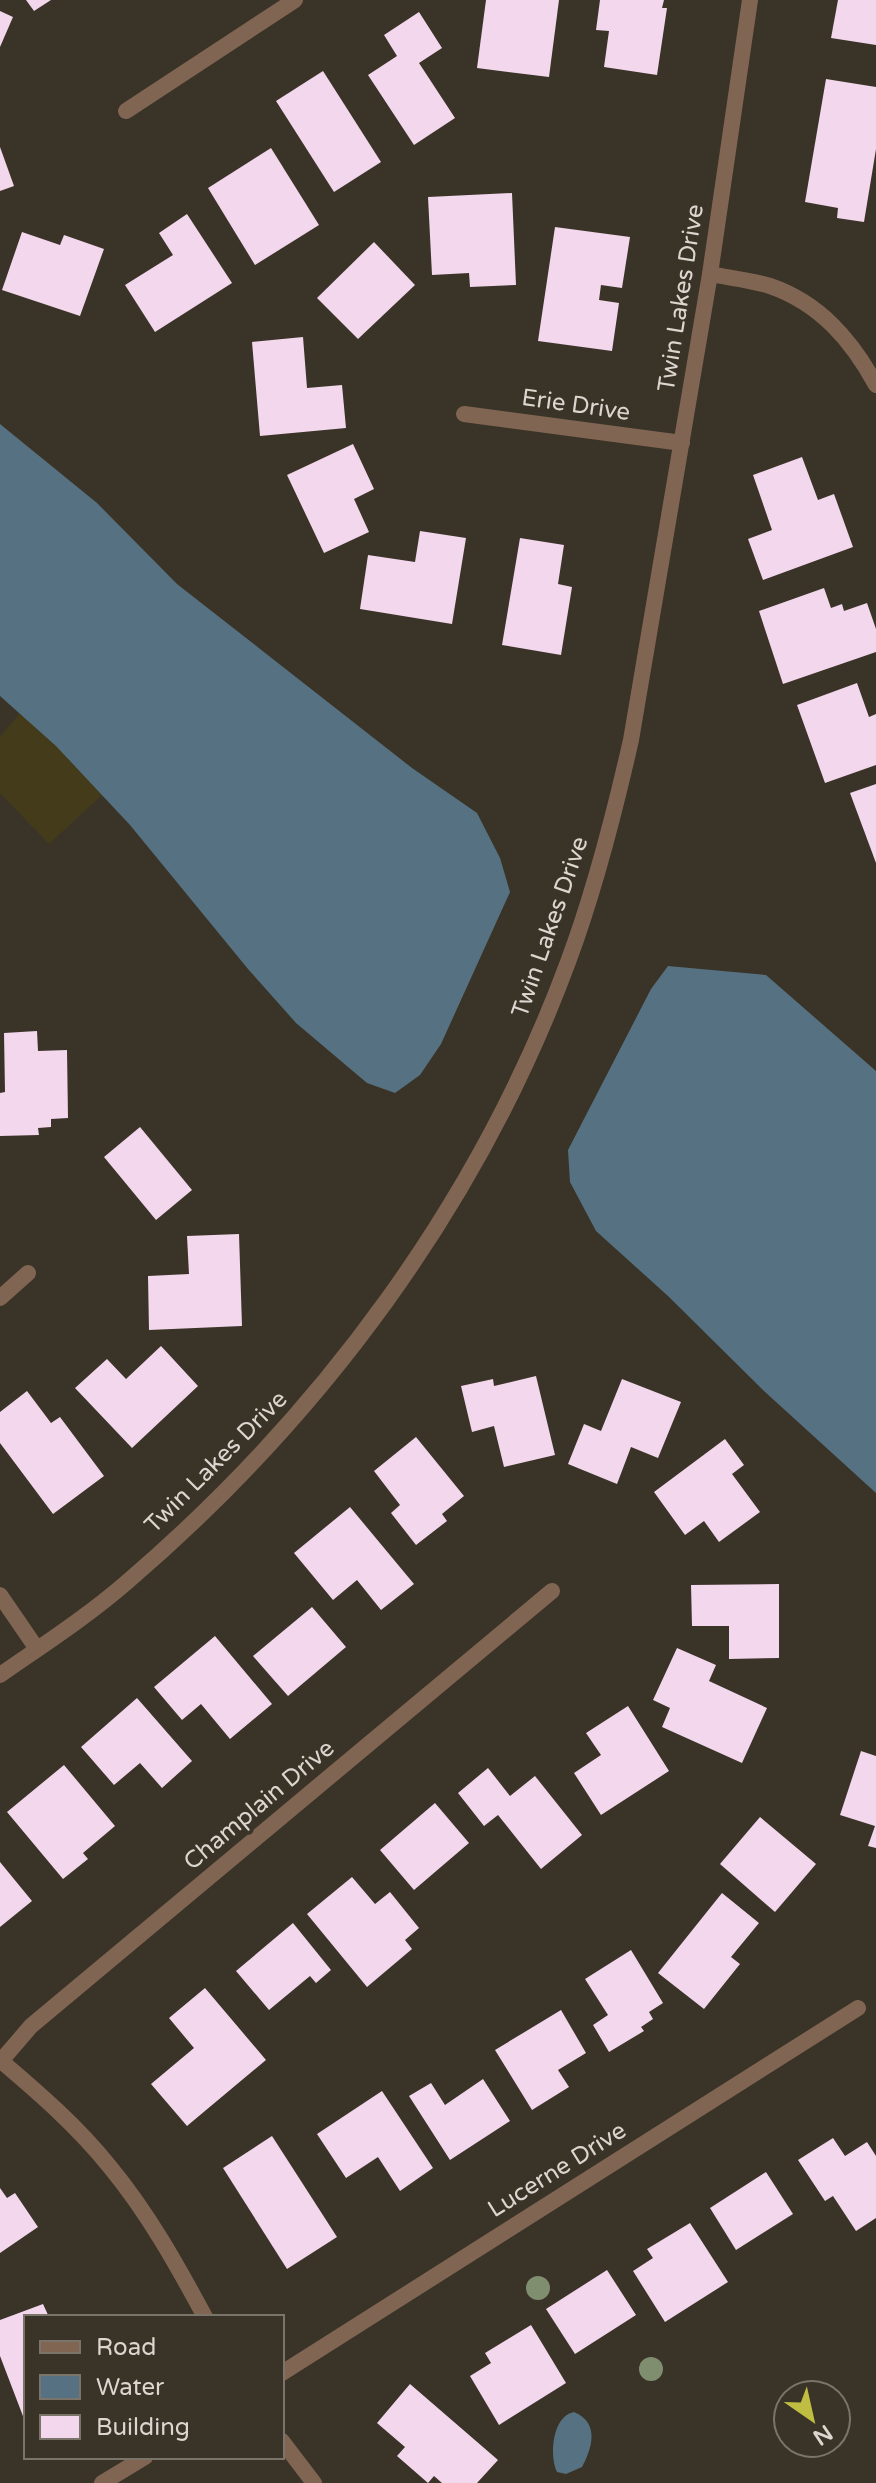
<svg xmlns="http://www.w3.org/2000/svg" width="876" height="2483" viewBox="0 0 876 2483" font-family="'Varela Round',sans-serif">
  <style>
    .sand { fill: #443b1b }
    .water { fill: #567282 }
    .building { fill: #f3d7ed }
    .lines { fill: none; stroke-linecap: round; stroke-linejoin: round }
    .minor { stroke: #806552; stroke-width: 16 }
    .tree { fill: #7f8e6f }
    .labels { text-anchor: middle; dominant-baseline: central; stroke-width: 8; stroke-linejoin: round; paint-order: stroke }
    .street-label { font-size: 24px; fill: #dbd6cf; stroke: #3a3327 }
  </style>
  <rect width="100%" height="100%" fill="#3a3327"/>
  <polygon class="sand" points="20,713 56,746 102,795 49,844 0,793 0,737"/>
  <g class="water">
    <polygon points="0,424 97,503 177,584 412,768 477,813 500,858 510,892 441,1044 420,1075 395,1093 367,1083 296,1023 248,969 130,825 56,746 0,696"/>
    <polygon points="668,966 766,975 876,1071 876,1493 764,1391 668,1296 596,1231 570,1182 568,1150 651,989"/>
    <path d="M574,2412C600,2423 592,2448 582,2467L566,2474L557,2472C549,2456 552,2416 574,2412Z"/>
  </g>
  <g class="building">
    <polygon points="26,0 51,0 34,11"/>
    <polygon points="486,0 559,0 549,77 477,68"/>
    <polygon points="600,0 664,0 662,8 667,8 657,75 604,67 609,31 596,30"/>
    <polygon points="838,0 876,0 876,45 831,38"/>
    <polygon points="0,11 13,17 0,47"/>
    <polygon points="419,12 442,48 419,63 455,118 414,145 368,75 397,56 384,35"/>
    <polygon points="323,71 381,162 334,192 276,101"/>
    <polygon points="826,79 876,87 876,149 864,222 837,218 838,208 805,202"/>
    <polygon points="0,147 14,186 0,191"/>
    <polygon points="271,148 319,225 255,265 208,188"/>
    <polygon points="512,193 516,285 470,287 469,273 432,275 428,197"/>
    <polygon points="187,214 232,283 155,332 125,285 173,255 159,233"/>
    <polygon points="555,227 630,237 622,288 601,285 599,300 619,303 612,351 538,341"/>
    <polygon points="22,232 60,245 64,235 104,249 80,316 2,290"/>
    <polygon points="374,242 415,285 358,339 317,298"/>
    <polygon points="303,337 307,388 342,385 346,428 260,436 252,342"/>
    <polygon points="353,444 374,489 354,499 369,532 324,553 287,475"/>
    <polygon points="802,457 818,500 834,494 853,547 763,580 748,539 772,530 753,475"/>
    <polygon points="420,531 466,538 452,624 360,609 368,555 415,562"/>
    <polygon points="520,538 564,545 558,584 572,587 561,655 502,645"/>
    <polygon points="824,588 831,608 842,604 844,611 867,603 876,629 876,652 783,684 759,611"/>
    <polygon points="857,683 869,717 876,714 876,765 825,783 797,705"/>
    <polygon points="876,784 876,863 850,793"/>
    <polygon points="37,1031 38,1051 67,1050 68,1118 51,1119 51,1127 38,1128 39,1135 0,1136 0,1093 5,1092 4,1033"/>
    <polygon points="140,1127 192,1190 156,1220 104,1157"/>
    <polygon points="239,1234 242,1326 149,1330 148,1276 189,1274 187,1236"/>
    <polygon points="161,1346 198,1386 132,1448 75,1388 107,1359 126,1379"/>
    <polygon points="536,1376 555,1455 504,1467 494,1426 472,1432 461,1386 493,1379 494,1386"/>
    <polygon points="622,1379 681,1402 658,1458 631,1447 617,1484 568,1464 584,1424 601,1431"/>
    <polygon points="27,1391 51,1423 60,1417 104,1476 53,1514 0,1443 0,1412"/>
    <polygon points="416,1437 464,1496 442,1514 447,1521 416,1545 391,1513 400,1505 374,1471"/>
    <polygon points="725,1439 744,1465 732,1474 760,1512 719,1542 704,1521 685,1535 654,1492"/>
    <polygon points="350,1507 414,1584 381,1610 357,1580 333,1600 294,1553"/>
    <polygon points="779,1584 779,1658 729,1659 729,1626 692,1626 691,1585"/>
    <polygon points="312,1607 346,1647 288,1696 253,1656"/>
    <polygon points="215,1636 272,1704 230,1739 201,1704 182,1720 154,1687"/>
    <polygon points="677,1648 716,1665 709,1681 767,1708 742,1763 662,1727 670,1708 653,1700"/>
    <polygon points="137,1698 192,1761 162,1788 140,1763 114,1785 81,1747"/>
    <polygon points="628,1706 669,1771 601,1815 574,1773 601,1755 586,1733"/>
    <polygon points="861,1751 876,1756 876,1848 868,1846 875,1826 840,1815"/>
    <polygon points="64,1765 115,1826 83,1853 88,1859 63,1879 7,1812"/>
    <polygon points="488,1768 510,1796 535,1776 582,1835 541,1869 498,1815 484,1826 458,1793"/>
    <polygon points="435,1803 469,1843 414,1890 380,1850"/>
    <polygon points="760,1817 816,1864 775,1912 720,1864"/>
    <polygon points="0,1862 32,1901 0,1927"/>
    <polygon points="352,1877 375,1904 390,1892 419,1928 405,1940 412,1949 367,1987 307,1914"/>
    <polygon points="722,1893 759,1923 731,1957 740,1964 704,2009 658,1973"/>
    <polygon points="293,1923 331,1970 316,1983 310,1976 269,2010 236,1971"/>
    <polygon points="631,1950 663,2003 649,2012 653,2019 641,2027 644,2031 609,2052 593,2025 608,2015 585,1979"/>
    <polygon points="205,1988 266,2060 187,2126 151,2084 194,2048 169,2018"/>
    <polygon points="561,2010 586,2053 558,2070 569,2087 532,2110 495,2050"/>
    <polygon points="483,2079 510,2121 450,2160 409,2096 431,2083 445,2105"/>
    <polygon points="382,2091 433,2168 400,2191 378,2157 346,2178 317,2134"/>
    <polygon points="272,2136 337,2237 287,2269 223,2168"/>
    <polygon points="833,2138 845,2156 867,2142 876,2156 876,2218 856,2231 833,2196 825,2201 798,2160"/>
    <polygon points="766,2172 793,2214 736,2250 710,2208"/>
    <polygon points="0,2188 7,2198 15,2193 38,2227 0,2253"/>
    <polygon points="690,2223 728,2282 665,2322 633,2271 653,2258 647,2249"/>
    <polygon points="607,2270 636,2315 575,2354 546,2309"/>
    <polygon points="43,2304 49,2317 26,2317 26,2424 0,2356 0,2320"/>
    <polygon points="531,2325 566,2383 499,2425 470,2376 491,2363 485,2353"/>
    <polygon points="410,2384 498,2460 477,2483 442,2483 434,2476 428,2483 397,2456 405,2447 377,2423"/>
  </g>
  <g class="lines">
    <g class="minor">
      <polyline points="126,111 295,0"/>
      <path d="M710,274C730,278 751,280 770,286C820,303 852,341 876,385"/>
      <polyline points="464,414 682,443"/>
      <polyline points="0,1298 28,1273"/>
      <polyline points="0,1595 37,1649"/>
      <path d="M0,1675C43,1645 88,1616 127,1582C322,1415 479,1203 568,962C595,890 614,815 631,740L710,274L750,0"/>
      <path d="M0,2060C39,2093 78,2127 110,2167C148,2213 177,2265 205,2317"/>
      <polyline points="1,2061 31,2026 552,1591"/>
      <polyline points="282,2373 858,2008"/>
      <polyline points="282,2441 314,2483"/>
      <polyline points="102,2483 145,2457"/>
    </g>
  </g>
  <g class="tree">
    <circle cx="538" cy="2288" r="12"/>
    <circle cx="651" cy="2369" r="12"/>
  </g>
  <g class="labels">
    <g class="street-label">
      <text transform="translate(681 298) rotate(-81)">Twin Lakes Drive</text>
      <text transform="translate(576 405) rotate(8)">Erie Drive</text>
      <text transform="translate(550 927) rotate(-71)">Twin Lakes Drive</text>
      <text transform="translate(216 1462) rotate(-45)">Twin Lakes Drive</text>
      <text transform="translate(259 1805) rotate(-40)">Champlain Drive</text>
      <text transform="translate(557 2170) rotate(-32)">Lucerne Drive</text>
    </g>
  </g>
  <rect x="24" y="2315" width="260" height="144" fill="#3a3327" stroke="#7a746a" stroke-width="2"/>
  <rect x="40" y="2341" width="40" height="12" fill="#806552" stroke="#7a746a" stroke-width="2"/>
  <text x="96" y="2355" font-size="24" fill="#dbd6cf">Road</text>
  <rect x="40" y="2375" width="40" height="24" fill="#567282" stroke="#7a746a" stroke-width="2"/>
  <text x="96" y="2395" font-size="24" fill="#dbd6cf">Water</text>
  <rect x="40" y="2415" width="40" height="24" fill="#f3d7ed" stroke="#7a746a" stroke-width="2"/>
  <text x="96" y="2435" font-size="24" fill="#dbd6cf">Building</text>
  <g transform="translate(812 2419) rotate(146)"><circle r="38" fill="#3a3327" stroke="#7a746a" stroke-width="2"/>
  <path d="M0-6L14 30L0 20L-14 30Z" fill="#bfbe42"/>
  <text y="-12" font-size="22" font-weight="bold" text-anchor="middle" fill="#dbd6cf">N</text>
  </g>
</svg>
